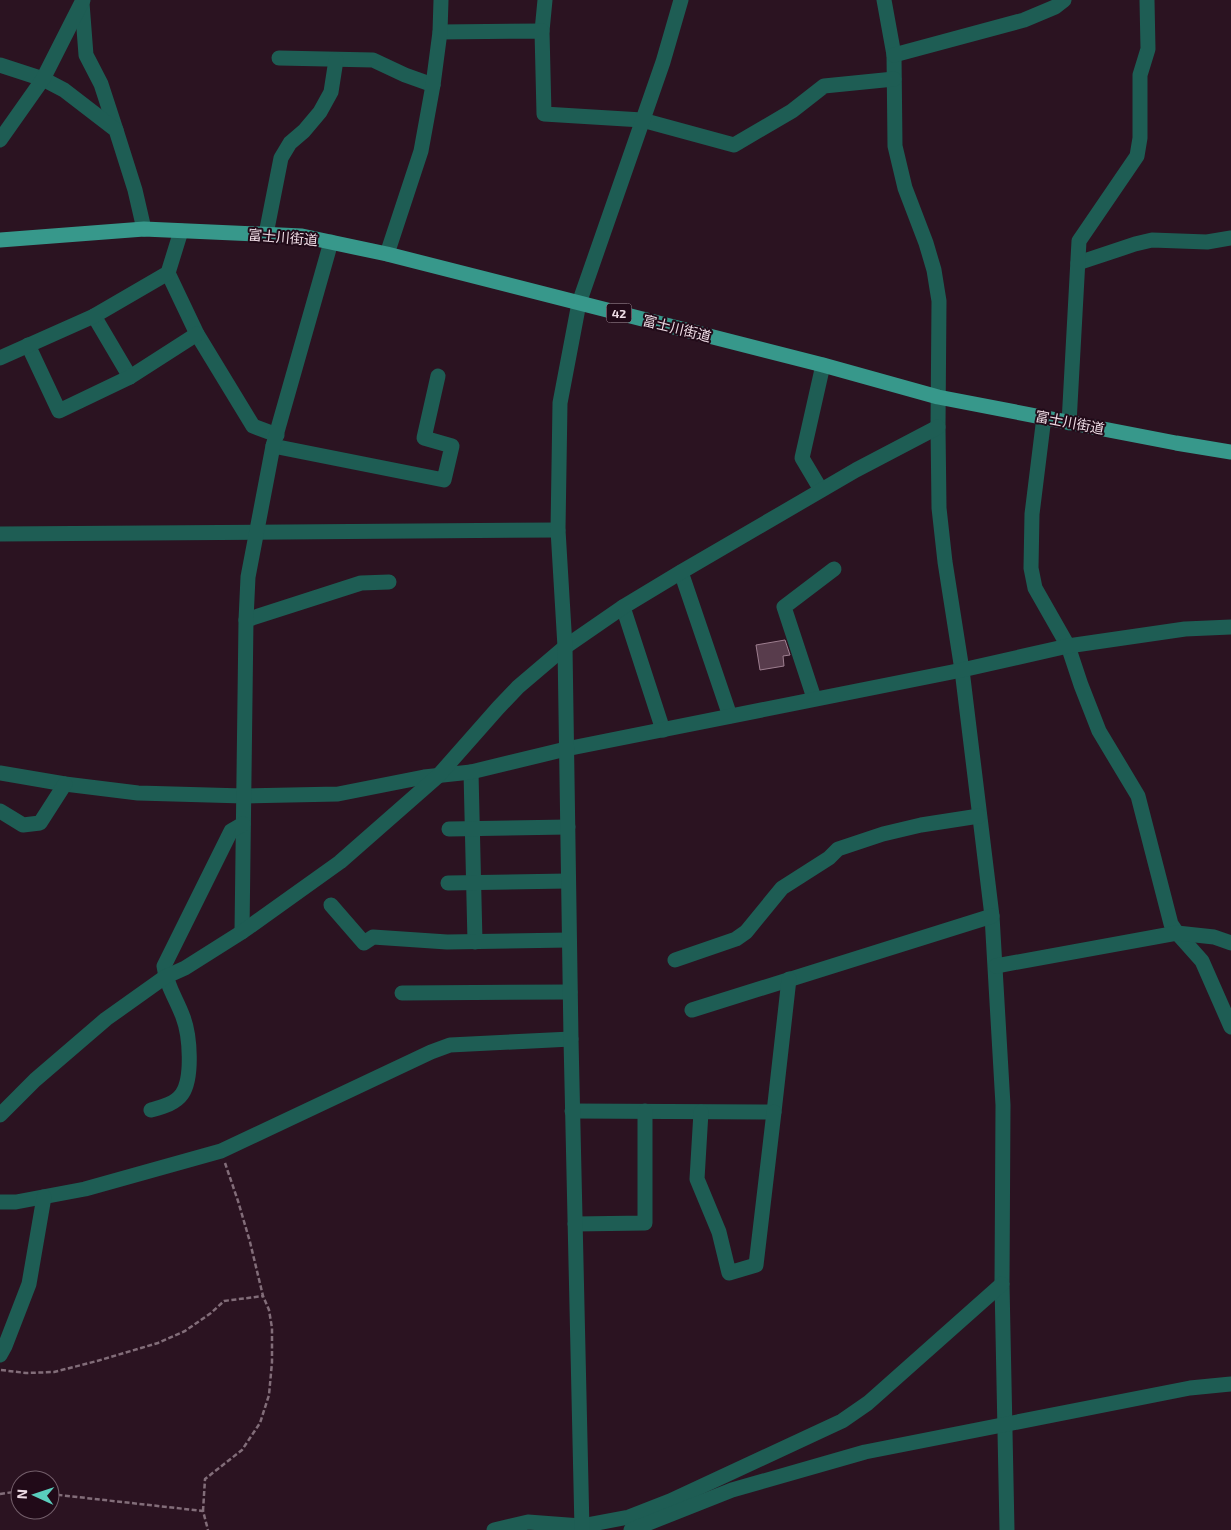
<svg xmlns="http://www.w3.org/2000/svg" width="1231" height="1530" viewBox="0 0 1231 1530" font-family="'Exo 2','Noto Sans JP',sans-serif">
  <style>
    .building { fill: #583c4c; stroke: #9e7f90 }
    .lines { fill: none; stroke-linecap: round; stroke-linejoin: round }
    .path { stroke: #826d79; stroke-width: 2.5; stroke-dasharray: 5 2.5; stroke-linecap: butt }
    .minor { stroke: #1e5d54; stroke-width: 15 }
    .major { stroke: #37988b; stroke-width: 15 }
    .labels { text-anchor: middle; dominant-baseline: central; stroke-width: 4; stroke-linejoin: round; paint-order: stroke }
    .shield { fill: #210a18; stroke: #b09ca7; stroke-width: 1 }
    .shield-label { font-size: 12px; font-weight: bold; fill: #eddbe4 }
    .street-label { font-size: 14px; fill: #eddbe4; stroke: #210a18 }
  </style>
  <rect width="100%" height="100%" fill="#2b1321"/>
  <polygon class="building" points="785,640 790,655 783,656 784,666 760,670 756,645"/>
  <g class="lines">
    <g class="path">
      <polyline points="1,1370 26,1373 54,1372 97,1361 158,1343 185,1331 211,1313 224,1301 263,1296"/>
      <polyline points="0,1494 20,1491"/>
      <polyline points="50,1494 203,1511 208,1530"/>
      <polyline points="203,1511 205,1479 242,1450 260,1423 269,1395 272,1362 272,1328 269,1310 263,1296 250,1242 238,1201 225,1163"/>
    </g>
    <g class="minor">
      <polyline points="884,0 894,55 895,146 905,188 926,243 934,270 939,301 938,427 939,508 945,562 962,670 992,916 1003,1105 1002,1284 1007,1530"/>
      <polyline points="82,3 86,55 101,84 116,130"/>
      <polyline points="542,31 545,0"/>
      <polyline points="440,32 542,31 544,114 642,120 734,145 792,111 824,86 894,79"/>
      <polyline points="894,55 1024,20 1055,7 1064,0"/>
      <polyline points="279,58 373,60 405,75 433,85"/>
      <polyline points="0,65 43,79 64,90 116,130 135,190 144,229"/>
      <polyline points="0,140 43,79 83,0"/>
      <polyline points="266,234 281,158 290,143 304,131 320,112 331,92 336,60"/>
      <polyline points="387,254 421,151 433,85 440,32 441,0"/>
      <polyline points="1078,263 1135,244 1152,240 1207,242 1231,238"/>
      <polyline points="168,273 197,334 253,426 277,435"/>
      <polyline points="94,316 130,377"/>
      <polyline points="28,345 59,411 130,377 197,334"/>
      <polyline points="0,358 94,316 168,273 181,231"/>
      <polyline points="1044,417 1032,514 1031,568 1035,588 1068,646 1081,685 1099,731 1138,796 1171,924 1177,933 1202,961 1231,1027"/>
      <polyline points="1069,423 1079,241 1137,156 1140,138 1140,75 1148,49 1147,0"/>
      <polyline points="273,446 444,480 452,446 424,438 438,376"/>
      <polyline points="821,490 802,458 823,365"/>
      <polyline points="0,534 558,530"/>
      <polyline points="681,572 730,716"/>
      <polyline points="623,607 663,730"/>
      <polyline points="246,620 361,583 389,582"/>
      <polyline points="814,698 784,607 834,569"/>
      <polyline points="471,772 475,942"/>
      <polyline points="0,773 65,784 138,793 244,796 338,794 424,777 471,772 566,749 962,670 1068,646 1185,629 1231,627"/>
      <polyline points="0,811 23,825 40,823 65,784"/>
      <polyline points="449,829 568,827"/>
      <polyline points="448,883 568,881"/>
      <polyline points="331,905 364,943 373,937 447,942 569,940"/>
      <polyline points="242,932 246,620 248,577 273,446 331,242"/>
      <polyline points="675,960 736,939 746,932 782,888 829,858 838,849 883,834 921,825 979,816"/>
      <polyline points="996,966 1177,933 1214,937 1231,943"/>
      <polyline points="402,993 570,992"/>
      <polyline points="692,1010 992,916"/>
      <path d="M151,1110C162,1107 175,1104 182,1094C193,1078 190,1035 183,1017C177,1000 166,985 164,966L231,831L243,824"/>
      <polyline points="572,1111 774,1112 789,979"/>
      <polyline points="701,1112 697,1179 719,1232 729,1273 756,1265 774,1112"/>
      <polyline points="0,1115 35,1080 106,1019 165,977 185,968 242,932 340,862 438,776 498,708 518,687 565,647 623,607 681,572 856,470 938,427"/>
      <polyline points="0,1202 16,1202 85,1189 221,1151 431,1052 450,1045 571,1039"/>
      <polyline points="575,1224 645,1223 645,1111"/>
      <polyline points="0,1355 5,1346 29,1284 44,1197"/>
      <polyline points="494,1530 528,1522 581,1526 629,1517 670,1501 842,1421 868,1403 1002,1284"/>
      <polyline points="582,1530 571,1039 565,647 558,530 560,403 579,303 663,62 681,0"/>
      <polyline points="631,1530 732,1490 865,1452 1190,1388 1231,1384"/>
    </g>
    <polyline class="major" points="0,240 144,229 302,236 387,254 823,365 938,397 1176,443 1231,452"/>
  </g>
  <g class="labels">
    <rect class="shield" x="606.5" y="303.5" width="25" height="19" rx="4"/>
    <g class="shield-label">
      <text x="619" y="313">42</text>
    </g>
    <g class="street-label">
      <text transform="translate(283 237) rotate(5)">富士川街道</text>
      <text transform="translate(677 328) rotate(14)">富士川街道</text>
      <text transform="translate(1070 422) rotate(11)">富士川街道</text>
    </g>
  </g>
  <g transform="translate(35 1495) rotate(273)"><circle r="24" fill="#210a18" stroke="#735e6a"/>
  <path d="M0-4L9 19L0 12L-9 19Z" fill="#5acebd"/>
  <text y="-8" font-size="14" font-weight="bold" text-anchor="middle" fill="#eddbe4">N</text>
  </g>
</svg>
